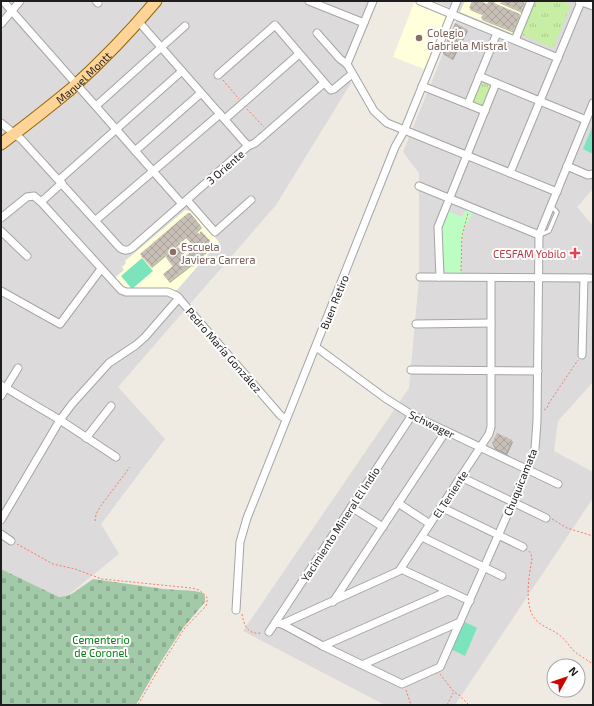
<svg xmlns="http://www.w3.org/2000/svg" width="594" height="706" viewBox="0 0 594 706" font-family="'Exo 2',sans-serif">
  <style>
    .residential { fill: #dcdada }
    .education { fill: #ffffdc }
    .grass { fill: url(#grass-tufts) }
    .cemetery { fill: url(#cemetery-stones) }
    .park { fill: #bcfdc2 }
    .pitch { fill: #7be4bd }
    .building { fill: url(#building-cross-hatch); fill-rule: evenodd; filter: url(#shadow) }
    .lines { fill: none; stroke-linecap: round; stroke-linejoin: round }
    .lane-casing { stroke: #a5a5a5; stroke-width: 5.5 }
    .street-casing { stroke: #a5a5a5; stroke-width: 9 }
    .primary-casing { stroke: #976700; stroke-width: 13 }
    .path { stroke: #ff7664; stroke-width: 1; stroke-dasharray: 2 2; stroke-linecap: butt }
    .lane { stroke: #fff; stroke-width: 3.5 }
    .street { stroke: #fff; stroke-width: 7 }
    .primary { stroke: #ffd498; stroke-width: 11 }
    .education-dot { fill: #8d6e63; stroke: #fff; stroke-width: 1.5 }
    .health-dot { fill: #e0444e; stroke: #fff; stroke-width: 1.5 }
    .labels { text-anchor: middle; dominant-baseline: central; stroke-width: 4; stroke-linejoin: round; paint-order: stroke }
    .education-label { font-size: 11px; fill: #785e54; stroke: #fff; text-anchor: start }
    .street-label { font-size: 11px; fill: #1e1e1e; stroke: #fff }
    .health-label { font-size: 11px; fill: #be3a42; stroke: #fff; text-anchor: end }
    .park-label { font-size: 11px; fill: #048310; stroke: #fff }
  </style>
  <defs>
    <pattern id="grass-tufts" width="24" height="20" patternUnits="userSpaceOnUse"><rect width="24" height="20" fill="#c8eda5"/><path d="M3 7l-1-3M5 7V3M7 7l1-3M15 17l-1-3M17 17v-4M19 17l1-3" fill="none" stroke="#abcb8e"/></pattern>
    <pattern id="cemetery-stones" width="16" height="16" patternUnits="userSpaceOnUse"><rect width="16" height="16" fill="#a2caa9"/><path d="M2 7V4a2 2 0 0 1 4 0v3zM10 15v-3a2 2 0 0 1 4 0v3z" fill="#8bad91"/></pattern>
    <pattern id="building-cross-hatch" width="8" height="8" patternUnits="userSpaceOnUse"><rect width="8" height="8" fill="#c7beb6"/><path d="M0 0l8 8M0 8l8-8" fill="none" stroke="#aaa39c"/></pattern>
    <filter id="shadow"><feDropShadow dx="1" dy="2" stdDeviation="0" flood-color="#0004"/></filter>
  </defs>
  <rect width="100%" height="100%" fill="#efebe3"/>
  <g class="residential">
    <polygon points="1,1 370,1 345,62 351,83 276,205 118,387 165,439 101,524 119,554 67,596 59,597 1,569"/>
    <polygon points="434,1 593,1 593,189 577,207 593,226 593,382 558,421 554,451 593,472 593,498 455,705 385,705 243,631 409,388 419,279 419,173 403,152 460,12"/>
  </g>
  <g class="education">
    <polygon points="465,1 530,1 516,35 460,12"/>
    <polygon points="414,3 445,16 446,18 424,69 393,57"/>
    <polygon points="185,210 191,211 219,242 177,290 126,290 113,279 124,270 122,267 126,263 125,261"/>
  </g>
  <g class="grass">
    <polygon points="533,1 561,1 571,5 553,48 520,34"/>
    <polygon points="479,80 493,84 485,107 471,104"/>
  </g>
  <polygon class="cemetery" points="1,569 59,597 67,596 73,593 93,579 164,589 195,591 203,593 205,597 205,602 183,628 160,663 136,705 1,705"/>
  <polygon class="park" points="466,210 473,213 465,227 462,243 461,273 445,274 442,227 448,211 462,217"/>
  <g class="pitch">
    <polygon points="593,125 593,154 583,149"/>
    <polygon points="142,258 153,271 132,289 121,276"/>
    <polygon points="463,621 477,628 465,656 451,649"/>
  </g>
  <g class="building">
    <polygon points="472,1 480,1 487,4 489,1 495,1 494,3 520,14 513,31 481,18 483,14 469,8"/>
    <polygon points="498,1 525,1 521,11"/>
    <polygon points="455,23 467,29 452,58 442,52"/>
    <path d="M188,213H190L201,226L196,231L199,234L201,231L214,245L198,257L200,259L192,265L191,264L169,281L163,274L173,266L166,257L170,252L169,251L151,266L140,254ZM185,236L195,248L186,256L178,247L174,251L172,249Z"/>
    <polygon points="497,433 512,440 506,453 494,447 492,443"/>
  </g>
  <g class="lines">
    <defs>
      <polyline id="lane" points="540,235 549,231 557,212 551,206"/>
      <g id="street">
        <polyline points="3,1 182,204"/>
        <polyline points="96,1 98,3"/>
        <polyline points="309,1 364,23"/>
        <polyline points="420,1 558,58"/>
        <polyline points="579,1 593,6"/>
        <polyline points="138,21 248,146"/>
        <polyline points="1,24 20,1"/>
        <polyline points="317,33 340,59 347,64"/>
        <polyline points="515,40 531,1"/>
        <polyline points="347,64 374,111 387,123 557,192"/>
        <polyline points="347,64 373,1"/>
        <polyline points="218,75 275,25 329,88 331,90 334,89 352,74"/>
        <polyline points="479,76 586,120"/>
        <polyline points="422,86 485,111"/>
        <polyline points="468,104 497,33"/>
        <polyline points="96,106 185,26"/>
        <polyline points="225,119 299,54"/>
        <path d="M1,123L21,139L120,248C124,251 128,251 132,248L248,146L255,143L324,83"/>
        <polyline points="135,151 201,93"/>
        <polyline points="567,166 588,175 593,174"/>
        <polyline points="510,173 581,2"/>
        <polyline points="59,180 182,71"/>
        <polyline points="419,186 539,235"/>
        <polyline points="187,200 215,232 251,200"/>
        <polyline points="41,202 62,183"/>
        <polyline points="1,218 27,197 34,196 41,202 121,290 126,292 168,292 177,296 281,416 286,419"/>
        <polyline points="96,220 220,114"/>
        <polyline points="1,231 27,256"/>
        <polyline points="420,277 590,278"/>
        <polyline points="440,277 438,227 496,83"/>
        <polyline points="1,291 60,324 101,269"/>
        <polyline points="416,324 491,323"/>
        <polyline points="316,347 385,398 412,415 558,484"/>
        <polyline points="582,355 584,278"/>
        <polyline points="411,370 538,371"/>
        <polyline points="1,385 60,420 116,457"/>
        <polyline points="1,396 18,368"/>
        <polyline points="86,438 111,406"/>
        <polyline points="461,477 546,518"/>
        <polyline points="398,503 430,524"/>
        <polyline points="351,507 383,527"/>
        <polyline points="441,507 523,547"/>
        <polyline points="1,520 60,420 72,404 109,363 136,345 145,337 179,298"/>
        <polyline points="1,534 11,541"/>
        <polyline points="422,537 502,576"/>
        <polyline points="401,569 470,601"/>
        <polyline points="333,602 446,431"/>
        <polyline points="236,610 240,542 247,518 395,147 404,131 457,1"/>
        <polyline points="275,623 282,624 399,571 489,434 491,427 491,278"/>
        <polyline points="282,624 323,646 402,684 440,667 527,470 535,449 537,421 539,235 593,103"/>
        <polyline points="269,632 412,415"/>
        <polyline points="323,646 448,591"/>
        <polyline points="364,664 460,622"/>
      </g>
      <g id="primary">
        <path id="s1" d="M1,144C25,126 48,108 71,89C101,62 130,32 156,1"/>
      </g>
    </defs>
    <use href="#lane" class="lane-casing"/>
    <use href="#street" class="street-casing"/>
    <use href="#primary" class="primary-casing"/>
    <g class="path">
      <polyline points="223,80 239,99"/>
      <polyline points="247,109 264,127"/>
      <polyline points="461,271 462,236 468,213"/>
      <polyline points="544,410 547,408 549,403 578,360"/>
      <polyline points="552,519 567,528 593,536"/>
      <polyline points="95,521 96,514 100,507 130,467"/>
      <polyline points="17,544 53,564 75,569 102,579 191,588 199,590 207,597 207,603 206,606 184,629 160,667 138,705"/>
      <path d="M529,551L531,554L532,559C529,575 523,609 537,621C543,627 551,629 558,634C565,639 569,646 575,652C580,656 587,660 593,664"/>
      <path d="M242,614C244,626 248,635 262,633"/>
      <polyline points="440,674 454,692 459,695 469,705"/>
      <polyline points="406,690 411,705"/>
      <polyline points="447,705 453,693"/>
    </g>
    <use href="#lane" class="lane"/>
    <use href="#street" class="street"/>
    <use href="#primary" class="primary"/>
  </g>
  <g class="education-dot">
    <circle cx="419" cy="38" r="4"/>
    <circle cx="173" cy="252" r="4"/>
  </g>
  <path class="health-dot" d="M573 247h4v4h4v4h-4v4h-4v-4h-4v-4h4z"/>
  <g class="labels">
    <g class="education-label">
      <text x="427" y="32">Colegio<tspan x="427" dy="13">Gabriela Mistral</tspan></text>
      <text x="181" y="246">Escuela<tspan x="181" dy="13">Javiera Carrera</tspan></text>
    </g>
    <g class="street-label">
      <text stroke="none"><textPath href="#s1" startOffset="106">Manuel Montt</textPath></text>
      <text transform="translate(225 167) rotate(-41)">3 Oriente</text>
      <text transform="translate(334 302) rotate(-68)">Buen Retiro</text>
      <text transform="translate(224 350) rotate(49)">Pedro María González</text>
      <text transform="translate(432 424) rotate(26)">Schwager</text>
      <text transform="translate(520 482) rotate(-68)">Chuquicamata</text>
      <text transform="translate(450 494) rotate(-57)">El Teniente</text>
      <text transform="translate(340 524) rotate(-57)">Yacimiento Mineral El Indio</text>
    </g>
    <g class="health-label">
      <text x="566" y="253">CESFAM Yobilo</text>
    </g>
    <g class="park-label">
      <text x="101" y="639">Cementerio<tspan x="101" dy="13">de Coronel</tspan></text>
    </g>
  </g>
  <rect width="594" height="706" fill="none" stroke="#1e1e1e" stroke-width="4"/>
  <g transform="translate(566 678) rotate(50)"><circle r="19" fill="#ffffff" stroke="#a5a5a5"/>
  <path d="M0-3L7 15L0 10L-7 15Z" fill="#cb0200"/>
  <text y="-6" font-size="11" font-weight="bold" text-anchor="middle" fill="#1e1e1e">N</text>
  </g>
</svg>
